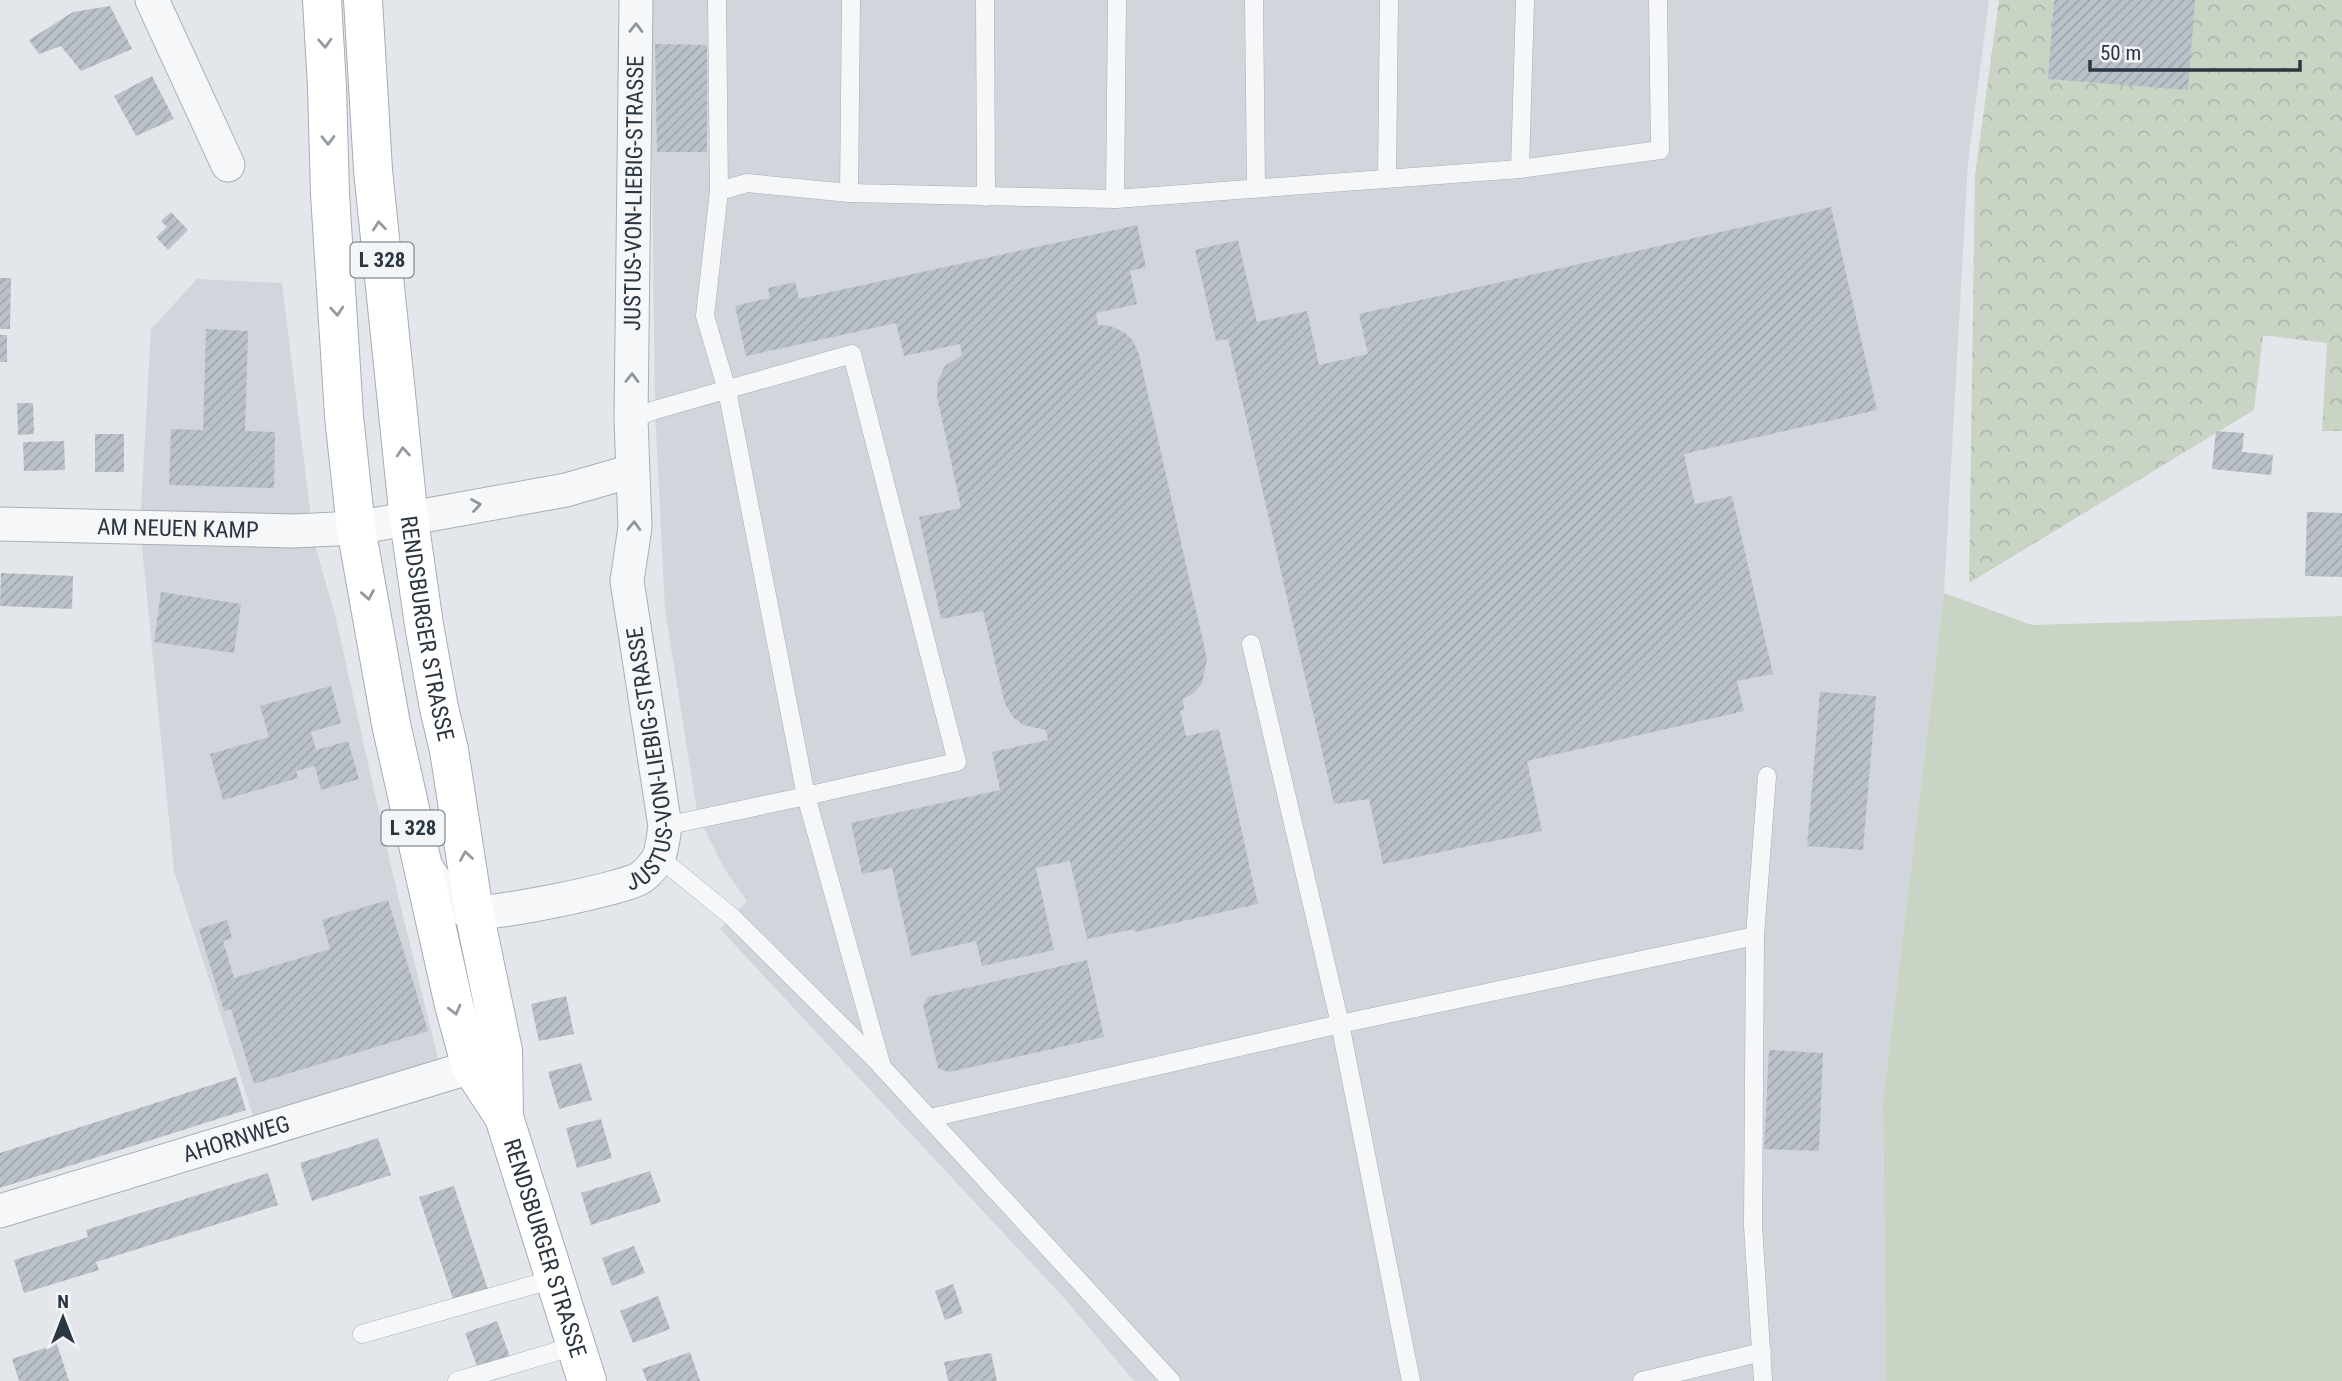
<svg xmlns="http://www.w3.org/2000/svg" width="2342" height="1381" viewBox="0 0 2342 1381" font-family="'Roboto Condensed',sans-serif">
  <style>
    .built { fill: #d1d6dd }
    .forest { fill: url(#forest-crowns) }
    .garden { fill: #cad4c5 }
    .building { fill: url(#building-hatch) }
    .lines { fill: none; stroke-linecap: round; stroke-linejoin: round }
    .service-casing { stroke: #a8aeb5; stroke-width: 19 }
    .minor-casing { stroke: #a8aeb5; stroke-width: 35 }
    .primary-casing { stroke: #a3adb6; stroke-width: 40 }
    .service { stroke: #f6f7f9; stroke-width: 18 }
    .minor { stroke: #f6f7f9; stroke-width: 33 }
    .primary { stroke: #fff; stroke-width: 38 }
    .oneway { stroke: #90969e }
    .oneway2 { stroke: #959aa1 }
    .labels { text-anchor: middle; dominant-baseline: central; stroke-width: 7; stroke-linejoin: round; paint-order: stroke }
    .shield { fill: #f3f6f8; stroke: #677079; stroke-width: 2 }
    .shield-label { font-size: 21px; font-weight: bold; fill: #2b3643 }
    .street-label { font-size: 23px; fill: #2b3643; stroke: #f3f6f8 }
  </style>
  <defs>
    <pattern id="forest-crowns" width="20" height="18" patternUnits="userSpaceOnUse" patternTransform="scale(1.75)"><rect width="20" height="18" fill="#cad4c5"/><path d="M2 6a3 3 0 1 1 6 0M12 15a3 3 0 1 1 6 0" fill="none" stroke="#aeb7aa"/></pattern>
    <pattern id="building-hatch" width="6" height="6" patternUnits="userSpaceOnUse" patternTransform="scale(1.75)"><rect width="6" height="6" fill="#bbc1c8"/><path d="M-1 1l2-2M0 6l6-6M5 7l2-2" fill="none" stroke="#a1a6ad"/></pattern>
  </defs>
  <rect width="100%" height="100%" fill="#e3e7eb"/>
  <g class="built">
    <polygon points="650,0 1989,0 1968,162 1944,593 1883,1101 1886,1381 1134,1381 1064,1298 720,929 747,901 725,870 698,817 665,610 655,410"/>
    <polygon points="197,279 282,283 314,542 336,619 392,871 441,1070 259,1134 174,871 140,526 151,329"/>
  </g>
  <polygon class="forest" points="1999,0 2342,0 2342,431 2322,431 2327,343 2263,335 2254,410 1969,583 1975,175"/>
  <polygon class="garden" points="1944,593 2032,625 2342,616 2342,1381 1886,1381 1883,1101"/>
  <g class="building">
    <polygon points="2054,0 2195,0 2188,90 2048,79"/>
    <polygon points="110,6 132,49 81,71 61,46 39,54 29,40 73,12"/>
    <polygon points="655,44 707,45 707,152 657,152"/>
    <polygon points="152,76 174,119 136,136 114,96"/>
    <polygon points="1831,207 1877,410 1684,454 1695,504 1732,496 1773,674 1737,681 1744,711 1527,761 1542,831 1383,864 1369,799 1334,804 1228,339 1216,341 1195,250 1238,240 1257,322 1307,311 1319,365 1368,354 1359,314"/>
    <polygon points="171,212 188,230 168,250 156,237 167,227 161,221"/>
    <polygon points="1137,225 1146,267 1130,271 1137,304 1096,313 1098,325 1110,326 1124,332 1133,341 1139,354 1207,659 1202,683 1194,693 1183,699 1184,710 1180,711 1186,736 1219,729 1258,904 1135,932 1134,929 1087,939 1070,861 1036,868 1054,950 982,966 976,941 911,956 892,868 862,874 851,823 1000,790 992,752 1048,740 1046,730 1023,725 1014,718 1005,704 983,611 941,619 919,517 961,508 937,396 938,380 945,366 962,355 960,344 904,356 896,323 746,356 735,306 770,298 768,288 795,282 799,299"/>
    <polygon points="0,278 11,278 10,329 0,329"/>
    <polygon points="206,329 248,331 245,431 275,432 274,488 169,485 171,429 203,430"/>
    <rect x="0" y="335" width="7" height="27"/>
    <polygon points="17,403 33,403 34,434 18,435"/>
    <polygon points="2216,431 2244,433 2242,452 2273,455 2271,475 2212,469"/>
    <rect x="95" y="434" width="29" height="38"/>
    <polygon points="64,441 65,470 24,471 23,442"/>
    <polygon points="2307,512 2342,513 2342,577 2305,576"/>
    <polygon points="1,573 73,576 72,609 0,606"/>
    <polygon points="161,592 241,604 234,653 154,642"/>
    <polygon points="331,686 341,723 311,732 316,750 348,741 359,779 321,790 315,766 296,771 298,778 223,800 210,754 269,737 260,706"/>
    <polygon points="1820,692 1876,696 1863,850 1807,846"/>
    <polygon points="388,900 428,1031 254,1084 231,1009 224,1011 199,929 227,920 232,938 223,941 234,978 330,949 322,920"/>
    <polygon points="1087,960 1104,1037 954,1071 948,1072 938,1068 923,1005 928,997"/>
    <polygon points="566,996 574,1034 539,1041 531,1004"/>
    <polygon points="1769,1050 1823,1053 1819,1151 1764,1149"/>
    <polygon points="581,1063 592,1100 559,1109 548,1072"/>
    <polygon points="236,1077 246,1110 0,1188 0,1153"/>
    <polygon points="601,1119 612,1158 577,1168 566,1128"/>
    <polygon points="378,1138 391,1175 312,1201 300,1163"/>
    <polygon points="650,1171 661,1202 591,1225 581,1193"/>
    <polygon points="268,1173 278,1205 96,1262 99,1270 24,1293 14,1260 88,1237 86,1230"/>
    <polygon points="454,1186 489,1293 455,1305 419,1197"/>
    <polygon points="634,1246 645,1273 612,1286 602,1258"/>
    <polygon points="953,1284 963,1313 945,1320 935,1291"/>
    <polygon points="658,1296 670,1329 633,1343 620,1311"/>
    <polygon points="497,1321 510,1357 478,1369 465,1333"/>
    <polygon points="57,1344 69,1381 19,1381 12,1359"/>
    <polygon points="690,1352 700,1381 647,1381 642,1369"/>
    <polygon points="991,1353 997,1381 948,1381 944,1362"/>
  </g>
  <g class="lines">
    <defs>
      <g id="service">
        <polyline points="985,0 986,197"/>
        <polyline points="1254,0 1256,188"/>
        <polyline points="1520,169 1525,0"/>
        <polyline points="1387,179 1389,0"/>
        <polyline points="719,191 747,183 849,193 1115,199 1520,169 1660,150 1658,0"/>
        <polyline points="849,193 851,0"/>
        <polyline points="1115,199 1117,0"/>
        <polyline points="631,419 655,410 852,354 957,762 806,796 727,390 705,316 719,191 717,0"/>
        <polyline points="1251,644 1340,1024 1411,1381"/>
        <polyline points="665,826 806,796 882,1067 1171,1381"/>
        <polyline points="660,858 732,917 882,1066"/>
        <polyline points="930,1118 1340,1024 1755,936"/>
        <polyline points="362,1334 554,1279"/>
        <polyline points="457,1381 575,1346"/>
        <polyline points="1642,1381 1762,1352"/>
        <polyline points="1763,1381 1753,1226 1755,936 1767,776"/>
      </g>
      <g id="minor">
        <polyline points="152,0 228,165"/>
        <path id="s1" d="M0,524L293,531L356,528L566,490L632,471"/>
        <path id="s2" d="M422,861C435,879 450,910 474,912C493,915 629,888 642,877C663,859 661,851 665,826L627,581L635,527L631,419L636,0"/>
        <path id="s3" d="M0,1211L471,1067"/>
      </g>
      <g id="primary">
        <polyline points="322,0 327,87 330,194 344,416 356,528 391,724 454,1005 471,1067 504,1117"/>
        <path id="s4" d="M363,0L373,170L409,520L424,625L439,708L449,750L474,912L503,1051L504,1117L587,1381"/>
      </g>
    </defs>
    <use href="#service" class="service-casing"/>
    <use href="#minor" class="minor-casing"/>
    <use href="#primary" class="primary-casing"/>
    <use href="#service" class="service"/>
    <use href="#minor" class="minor"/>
    <use href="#primary" class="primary"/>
  </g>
  <defs><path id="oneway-chevron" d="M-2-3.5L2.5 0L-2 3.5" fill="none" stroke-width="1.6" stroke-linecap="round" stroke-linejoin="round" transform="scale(1.75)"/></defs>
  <g class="oneway">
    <use href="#oneway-chevron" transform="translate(636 28) rotate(-89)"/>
    <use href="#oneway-chevron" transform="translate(632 378) rotate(-89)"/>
    <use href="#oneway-chevron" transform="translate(476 505) rotate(-9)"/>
    <use href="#oneway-chevron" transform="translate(634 526) rotate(-88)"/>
  </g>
  <g class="oneway2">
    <use href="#oneway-chevron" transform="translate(325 43) rotate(87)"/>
    <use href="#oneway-chevron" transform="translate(328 140) rotate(89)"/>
    <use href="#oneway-chevron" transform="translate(379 226) rotate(-96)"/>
    <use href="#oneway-chevron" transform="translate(337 311) rotate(86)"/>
    <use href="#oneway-chevron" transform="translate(403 452) rotate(-95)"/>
    <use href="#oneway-chevron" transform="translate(368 595) rotate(80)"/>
    <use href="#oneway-chevron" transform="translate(466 856) rotate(-99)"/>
    <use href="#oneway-chevron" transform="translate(455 1010) rotate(75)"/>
  </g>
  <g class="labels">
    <g class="shield">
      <rect x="350.5" y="242.5" width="63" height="35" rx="5"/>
      <rect x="381.5" y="810.5" width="63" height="35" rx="5"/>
    </g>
    <g class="shield-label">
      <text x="382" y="260">L 328</text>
      <text x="413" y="828">L 328</text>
    </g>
    <g class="street-label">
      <text stroke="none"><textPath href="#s2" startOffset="942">JUSTUS-VON-LIEBIG-STRASSE</textPath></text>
      <text stroke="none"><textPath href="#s1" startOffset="178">AM NEUEN KAMP</textPath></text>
      <text stroke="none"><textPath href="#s4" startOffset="632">RENDSBURGER STRASSE</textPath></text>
      <text stroke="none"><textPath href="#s2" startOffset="369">JUSTUS-VON-LIEBIG-STRASSE</textPath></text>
      <text stroke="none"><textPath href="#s3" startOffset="247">AHORNWEG</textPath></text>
      <text stroke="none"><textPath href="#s4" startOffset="1265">RENDSBURGER STRASSE</textPath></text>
    </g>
  </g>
  <g transform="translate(63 1318)" stroke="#f3f6f8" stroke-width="5" paint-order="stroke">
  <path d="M0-5L12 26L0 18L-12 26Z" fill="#2b3643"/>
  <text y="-10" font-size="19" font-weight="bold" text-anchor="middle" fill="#2b3643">N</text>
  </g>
  <path d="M2090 60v10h210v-10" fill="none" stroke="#2b3643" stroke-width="3.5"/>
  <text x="2100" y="60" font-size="21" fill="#2b3643" stroke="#f3f6f8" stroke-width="5" paint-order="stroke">50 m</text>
</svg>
